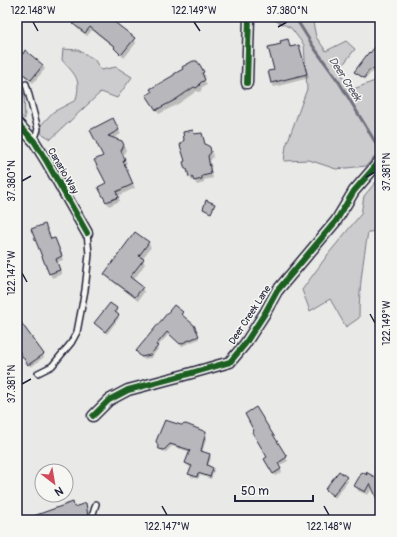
<svg xmlns="http://www.w3.org/2000/svg" width="397" height="537" viewBox="0 0 397 537" font-family="Pangolin,sans-serif">
  <style>
    .green { fill: #ccccce; stroke: #777784 }
    .shadow { fill: #0003 }
    .lines { fill: none; stroke-linecap: round; stroke-linejoin: round }
    .stream { stroke: #71717f; stroke-width: 3 }
    .building { fill: #b8b8bc; stroke: #22223b }
    .lane-casing { stroke: #22223b; stroke-width: 8 }
    .street-casing { stroke: #22223b; stroke-width: 13 }
    .lane { stroke: #f6f6f2; stroke-width: 5 }
    .street { stroke: #f6f6f2; stroke-width: 10 }
    .cycleway-casing { stroke: #f6f6f2; stroke-width: 8 }
    .cycleway { stroke: #1b5e20; stroke-width: 6 }
    .ticks { fill: none; stroke: #22223b; stroke-width: 1.5 }
    .labels { text-anchor: middle; dominant-baseline: central; stroke-width: 3; stroke-linejoin: round; paint-order: stroke }
    .street-label { font-size: 10px; fill: #22223b; stroke: #f6f6f2 }
    .water-label { font-size: 11px; font-style: italic; fill: #565668; stroke: #f6f6f2 }
    .neatline { fill: none; stroke: #22223b; stroke-width: 1.5 }
    .ticks-label { font-size: 10px; text-anchor: middle; fill: #22223b }
  </style>
  <rect width="100%" height="100%" fill="#e9e9e7"/>
  <filter id="ink" filterUnits="userSpaceOnUse"><feTurbulence type="fractalNoise" baseFrequency=".025" numOctaves="2"/><feDisplacementMap in="SourceGraphic" scale="8" xChannelSelector="R" yChannelSelector="G"/><feConvolveMatrix kernelMatrix="1 2 1 2 8 2 1 2 1" color-interpolation-filters="sRGB"/></filter>
  <g filter="url(#ink)">
    <g class="green">
      <polygon points="268,17 312,17 316,37 326,51 346,41 355,49 339,70 351,90 380,79 380,151 366,166 336,169 309,160 284,161 286,146 307,89 304,45 291,28"/>
      <path d="M63,49L78,50L94,59L101,70L116,67L132,77L117,98L101,92L51,139L41,133V125L53,112L76,100C81,78 76,76 62,60Z"/>
      <polygon points="17,85 24,94 25,119 17,113"/>
      <path d="M380,177V231L368,232C363,261 359,289 359,318L346,327L330,299L310,311L302,290L329,253L361,214L364,196Z"/>
    </g>
    <g class="shadow">
      <polygon points="80,17 83,17 91,24 97,17 115,17 112,21 134,39 136,43 124,58 115,48 92,30 87,36 77,28 75,24"/>
      <polygon points="288,40 291,48 298,46 301,50 309,78 274,87 272,83 282,44"/>
      <polygon points="380,42 380,75 377,72 371,73 365,80 357,74 355,72"/>
      <polygon points="17,50 42,65 45,69 33,83 22,74 17,81"/>
      <polygon points="196,62 206,77 203,78 207,85 202,87 201,91 199,92 197,91 178,104 159,114 150,100"/>
      <polygon points="112,119 121,134 112,139 121,142 124,146 126,150 123,155 127,163 124,165 135,188 118,196 120,201 109,206 100,188 108,184 105,156 91,130"/>
      <polygon points="193,131 195,135 202,134 206,145 212,152 213,157 210,161 212,167 210,167 213,178 204,180 204,183 197,185 194,180 192,181 186,169"/>
      <polygon points="32,230 56,243 63,260 57,262 62,274 52,278"/>
      <polygon points="148,243 151,247 142,259 145,264 133,281 142,288 144,292 138,301 108,278 105,274"/>
      <polygon points="110,304 117,309 118,312 116,314 119,318 107,334 95,323"/>
      <polygon points="182,313 183,317 196,329 199,339 182,346 169,334 157,347 158,349 151,358 143,359 137,351"/>
      <polygon points="18,321 44,357 31,367 17,345 17,322"/>
      <polygon points="256,409 288,461 278,466 282,472 275,476 266,459 268,458"/>
      <polygon points="206,433 207,436 202,453 210,455 211,458 208,467 212,468 214,471 211,479 200,475 198,479 191,477 190,474 192,468 188,466 186,463 190,452 172,446 166,452 162,451 157,441"/>
      <polygon points="369,477 380,482 380,504 373,487 368,495 358,491 356,486"/>
      <polygon points="346,478 348,481 335,498 328,492 326,490"/>
      <polygon points="72,503 75,508 86,504 88,508 90,520 39,520"/>
    </g>
    <g class="lines">
      <polyline class="stream" points="295,17 315,49 339,82 380,150"/>
    </g>
    <g class="building">
      <polygon points="79,17 85,17 91,22 95,17 108,17 135,38 121,55 114,48 115,47 90,27 85,33 73,24"/>
      <polygon points="288,39 290,47 299,45 307,74 271,83 268,71 274,70 268,47 281,44 280,41"/>
      <polygon points="380,41 380,74 374,69 369,70 364,78 354,72 369,52 370,53"/>
      <polygon points="17,49 23,54 25,50 43,65 31,80 17,69"/>
      <polygon points="193,61 197,61 200,65 204,72 202,73 205,80 200,83 199,86 196,88 194,87 175,100 156,110 146,95 152,92 150,89 174,75 174,74 183,69 182,67"/>
      <polygon points="113,118 119,130 108,136 122,141 124,145 121,151 125,159 123,161 133,184 116,192 119,197 106,202 98,187 106,183 94,160 103,156 90,130"/>
      <polygon points="193,130 194,134 202,133 205,144 210,147 211,152 208,156 211,174 202,176 202,179 194,181 192,176 189,177 187,169 185,169 183,162 185,161 180,145 184,140 183,132"/>
      <polygon points="206,200 215,204 211,213 203,209"/>
      <polygon points="45,224 51,239 55,238 62,256 56,259 60,270 49,274 31,229"/>
      <polygon points="135,232 149,242 139,256 144,259 130,277 143,287 135,297 104,274"/>
      <polygon points="110,303 117,308 115,312 119,315 105,332 94,323"/>
      <polygon points="174,305 183,312 181,314 194,325 199,336 180,344 167,332 156,345 158,346 150,355 141,357 136,351"/>
      <polygon points="17,317 44,354 28,365 17,348"/>
      <polygon points="256,407 287,457 278,463 281,469 273,474 264,459 267,457 252,432 254,431 245,414"/>
      <polygon points="165,420 181,425 186,424 206,432 201,451 210,454 207,465 213,468 210,477 198,473 197,477 188,474 192,466 185,463 190,450 170,444 164,450 159,449 156,441"/>
      <polygon points="339,471 347,477 333,496 325,489"/>
      <polygon points="362,472 367,475 366,472 380,480 380,506 370,483 365,492 354,486"/>
      <polygon points="73,502 74,507 86,503 88,517 78,520 25,520 25,519"/>
    </g>
    <g class="lines">
      <defs>
        <g id="lane">
          <polyline points="26,84 38,129 34,141"/>
          <polyline points="38,373 52,366 71,343 77,332 85,290 89,254 87,233"/>
          <polyline points="91,520 96,504"/>
        </g>
        <g id="street">
          <polyline points="247,83 249,17"/>
          <polyline points="17,123 34,141 47,162 87,233"/>
          <polyline points="93,416 109,400 128,390 181,376 230,362 245,344 265,313 277,291 336,221 354,191 380,161"/>
        </g>
      </defs>
      <use href="#lane" class="lane-casing"/>
      <use href="#street" class="street-casing"/>
      <use href="#lane" class="lane"/>
      <use href="#street" class="street"/>
      <defs>
        <g id="cycleway">
          <polyline points="247,83 249,17"/>
          <polyline points="17,123 34,141 47,162 87,233"/>
          <polyline points="93,416 109,400 128,390 181,376 230,362 245,344 265,313 277,291 336,221 354,191 380,161"/>
        </g>
      </defs>
      <use href="#cycleway" class="cycleway-casing"/>
      <use href="#cycleway" class="cycleway"/>
    </g>
  </g>
  <path class="ticks" d="M33,22L38,31M194,22L200,31M278,27L287,22M366,177L375,172M22,181L31,176M22,273L27,282M370,314L375,323M22,384L31,379M162,506L167,515M324,506L329,515"/>
  <g class="labels">
    <g class="street-label">
      <text transform="translate(63 171) rotate(60)">Canario Way</text>
      <text transform="translate(250 315) rotate(-57)">Deer Creek Lane</text>
    </g>
    <g class="water-label">
      <text transform="translate(345 79) rotate(57)">Deer Creek</text>
    </g>
  </g>
  <rect width="397" height="537" fill="none" stroke="#f6f6f2" stroke-width="44"/>
  <g transform="translate(54 483) rotate(149)"><circle r="19" fill="#f6f6f2" stroke="#a1a1a9"/>
  <path d="M0-3L7 15L0 10L-7 15Z" fill="#d1495b"/>
  <text y="-6" font-size="11" font-weight="bold" text-anchor="middle" fill="#22223b">N</text>
  </g>
  <path d="M235 495v6h78v-6" fill="none" stroke="#22223b" stroke-width="2"/>
  <text x="241" y="495" font-size="12" fill="#22223b" stroke="#f6f6f2" stroke-width="3" paint-order="stroke">50 m</text>
  <rect x="22" y="22" width="353" height="493" class="neatline"/>
  <g class="ticks-label">
    <text x="33" y="14">122.148°W</text>
    <text x="194" y="14">122.149°W</text>
    <text x="287" y="14">37.380°N</text>
    <text transform="translate(386 172) rotate(-90)" y="4">37.381°N</text>
    <text transform="translate(11 181) rotate(-90)" y="4">37.380°N</text>
    <text transform="translate(11 273) rotate(-90)" y="4">122.147°W</text>
    <text transform="translate(386 323) rotate(-90)" y="4">122.149°W</text>
    <text transform="translate(11 384) rotate(-90)" y="4">37.381°N</text>
    <text x="167" y="530">122.147°W</text>
    <text x="329" y="530">122.148°W</text>
  </g>
</svg>
